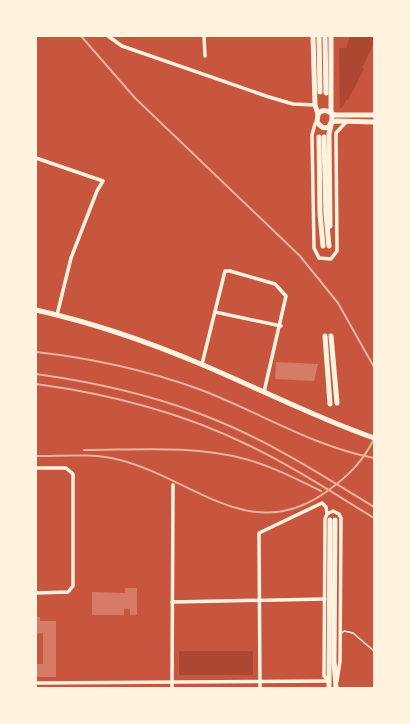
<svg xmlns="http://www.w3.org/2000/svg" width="410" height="724" viewBox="0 0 410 724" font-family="'Noto Serif',serif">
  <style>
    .green { fill: #ae4732 }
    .building { fill: #d67c66 }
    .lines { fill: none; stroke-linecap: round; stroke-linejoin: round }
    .service { stroke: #fff3e0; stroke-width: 1.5 }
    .minor { stroke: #fff3e0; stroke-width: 3.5 }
    .secondary { stroke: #fff3e0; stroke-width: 5 }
    .rail { stroke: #e9b49f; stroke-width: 2 }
  </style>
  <rect width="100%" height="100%" fill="#c8553d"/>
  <g class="green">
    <polygon points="350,36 374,36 374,43 362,68 364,69 348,100 346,100 342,108 340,108 339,48 346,48"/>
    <rect x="179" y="651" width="74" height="24"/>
  </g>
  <g class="building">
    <polygon points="276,362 318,364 314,381 275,379"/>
    <polygon points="125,588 137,588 137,615 130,615 130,609 124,609 124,615 92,615 92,592 125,593"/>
    <polygon points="36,617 40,617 40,621 56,621 56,677 36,677 36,664 43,664 43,633 36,634"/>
  </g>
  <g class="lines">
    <polyline class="service" points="342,633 344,631 353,633 374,651"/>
    <g class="minor">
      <polyline points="108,36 122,46 269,97 293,104 315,105"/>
      <polyline points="204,36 205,56"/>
      <polyline points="317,122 315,124 312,135 314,248 319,258 331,259 337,251 336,139 336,133 346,122"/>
      <polyline points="36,158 103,181 97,191 71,258 57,315"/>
      <polyline points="215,312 281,326"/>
      <polyline points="202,364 225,271 230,271 275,284 286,296 264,392"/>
      <polyline points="36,468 66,468 73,474 73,586 68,592 36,593"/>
      <polyline points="172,602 325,599"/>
      <polyline points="329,681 324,676 325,519 327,514 333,511 339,514 341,518 340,661 337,681"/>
      <polyline points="36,683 329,681"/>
      <polyline points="172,688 173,485"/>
      <polyline points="260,688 259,533 322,503 326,507 327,514"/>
    </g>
    <g class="secondary">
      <polyline points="313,36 315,105 318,114"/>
      <polyline points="319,36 320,92"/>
      <polyline points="325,36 326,93"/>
      <path d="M331,36V110C335,122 327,136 317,122L318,114C324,107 328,112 335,115H374"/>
      <polyline points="332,122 337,121 374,122"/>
      <polyline points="319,137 320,214 323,246"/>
      <polyline points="324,137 326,214 329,246"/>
      <polyline points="330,226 329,134 331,125"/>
      <path d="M36,310C94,323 149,342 203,365C260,389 316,418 374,438"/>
      <polyline points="325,336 330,404"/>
      <polyline points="331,336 337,403"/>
      <polyline points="335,520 334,661 336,688"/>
      <polyline points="329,688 330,520"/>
    </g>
    <g class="rail">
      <polyline points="81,36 135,98 300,256 338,303 374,367"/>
      <path d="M36,352C90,358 145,370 196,388C256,410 311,446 374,458"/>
      <path d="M36,374C93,382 149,394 203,415C264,438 319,473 374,507"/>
      <path d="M36,384C110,394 181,412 248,445C292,466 333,493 374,518"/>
      <path d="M84,450C137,450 193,445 245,459C272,466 296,479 321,491"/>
      <path d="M36,456C64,456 93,453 120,460C193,479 251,546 326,492C347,477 362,463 374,439"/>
    </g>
  </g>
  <rect width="410" height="724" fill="none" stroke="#fff3e0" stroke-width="74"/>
</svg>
